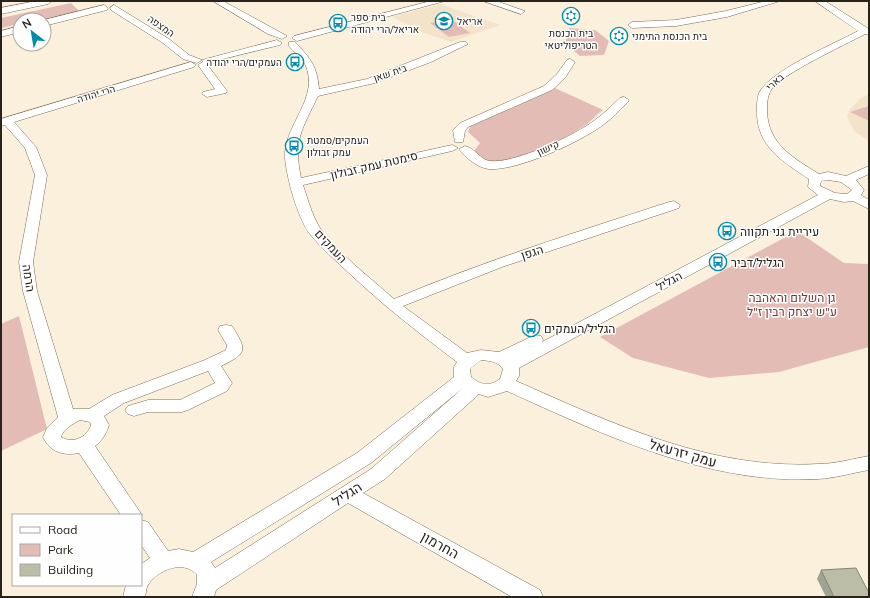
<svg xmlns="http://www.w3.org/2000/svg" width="870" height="598" viewBox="0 0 870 598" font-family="Mulish,Heebo,sans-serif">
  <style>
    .built { fill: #f3e3c8 }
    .green { fill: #e3bcb6 }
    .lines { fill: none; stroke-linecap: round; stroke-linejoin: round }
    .minor-casing { stroke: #766c5a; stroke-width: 1 }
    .minor { fill: #fff; fill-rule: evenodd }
    .wall { fill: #a1a390 }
    .building { fill: #bbbda7; stroke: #838475 }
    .labels { text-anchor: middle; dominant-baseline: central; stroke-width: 3; stroke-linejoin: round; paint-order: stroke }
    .far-poi-label { font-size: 10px; fill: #28241c; stroke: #fefefe; text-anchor: start }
    .far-street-label { font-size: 10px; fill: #28241c; stroke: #fefefe }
    .street-label { font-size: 12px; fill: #28241c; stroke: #fefefe }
    .poi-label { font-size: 12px; fill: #28241c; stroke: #fefefe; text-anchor: start }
    .park-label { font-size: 12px; fill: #713832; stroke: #fefefe }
    .near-street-label { font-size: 14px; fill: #28241c; stroke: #fefefe }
  </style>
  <rect width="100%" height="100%" fill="#fbf0db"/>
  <g class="built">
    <polygon points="440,4 500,25 451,42 424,33 392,17"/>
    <polygon points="869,94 869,141 854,131 847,117 850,109 861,98"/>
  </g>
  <g class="green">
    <polygon points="71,3 79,11 38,20 20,20 20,24 1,28 1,18"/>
    <polygon points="451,19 470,33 449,37 430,23"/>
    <polygon points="569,28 595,30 609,41 604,55 580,56 565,43"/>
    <path d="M555,88L603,110C597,114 592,120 587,124C569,137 508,170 487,161C482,159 478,154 474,151L480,143L468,132L471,125Z"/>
    <polygon points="869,106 869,121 850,112"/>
    <polygon points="797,231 844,263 869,264 869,347 779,372 709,378 633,358 600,337"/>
    <polygon points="19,316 47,429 1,451 1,324"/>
  </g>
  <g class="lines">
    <defs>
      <g id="minor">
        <polygon points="36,1 52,1 48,4 1,14 1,8"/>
        <polygon points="213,1 223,1 287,36 282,39 268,34"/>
        <polygon points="431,1 445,1 297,41 292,38 294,36"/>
        <polygon points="483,1 496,1 525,11 521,14"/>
        <polygon points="766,1 780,1 727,17 676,26 632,28 628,25 632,22 676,20 726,11"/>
        <path d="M815,1H825L869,29V35L865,34C845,45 781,74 771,90C767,97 767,104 767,111C768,145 794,158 819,174L828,172L846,176L869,166V174L856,180L864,190L861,195L869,200V209L853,201L844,202L830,199L519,368V376L516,381C611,423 711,470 818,464C835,464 852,459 869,456V470C852,473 835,478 818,479C709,485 604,435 507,391L488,397L479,394L385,479L363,493L540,590L543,597H512L348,503L216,590L214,597H192L197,584V575C184,559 157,570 148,585C146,588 146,594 145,597H123L126,585H141V564L150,558L141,545V520L148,522L168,551L179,549L193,552L357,453L454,377V367L457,362C420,334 384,306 350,274C336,261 321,248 309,233C297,215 287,180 285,158C283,125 321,98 305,64C301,58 294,52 289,46V42H295C311,59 317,66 319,89L367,79L460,42H466L468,44L431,62L375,83L318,96C302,130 293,139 301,178L452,145L458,148L452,151L303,185C308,200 312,215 320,228C334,250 373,280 394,299C484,261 577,232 669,202L674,201L680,205L679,208L502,267L403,306L467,353L481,350L499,352L535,335L541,336L543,340L542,342L818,195L808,187L809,179C782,161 756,146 757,110C757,102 757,93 763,87C781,66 832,45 858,31ZM828,180L841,182L852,190L847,194L835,193L820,186L821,181ZM481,360C489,361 498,361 503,369L500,379C489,387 481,385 471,377L470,369ZM463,388L371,469L215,568L211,562L371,463Z"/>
        <polygon points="104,5 108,8 107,10 44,26 44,20"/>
        <polygon points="114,5 169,39 189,55 202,60 277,40 282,43 280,45 206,63 227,91 226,93 207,97 202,94 203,92 215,89 198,65 203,62 202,60 197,63 183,59 163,43 111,10 110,8"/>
        <polygon points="20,26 20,32 1,37 1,31"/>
        <polygon points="570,59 575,62 565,78 552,90 468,127 465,131 463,142 455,142 453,130 460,123 544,86 557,74 567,60"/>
        <path d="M191,62L196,65L194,67L14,122L36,147L47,175L33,262L37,291L73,409H89L112,395L205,360L226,350L227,345L218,330L220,326L226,325L232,326C247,350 248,353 221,366L232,383L227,391L188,410L182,412H148L134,416L128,414L125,410L128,406L148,400H180L215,383L208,371L124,403L104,416L109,425C106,434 102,441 95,446L142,515L141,517V515H121L79,453C63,456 50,452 43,437L47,428L58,417L23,291L19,262L35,175L25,148L5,125L1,126V119ZM80,420L90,422L91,425C87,438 72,444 61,437C63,429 73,424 80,420Z"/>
        <path d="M624,97L629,100L628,102C619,110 612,119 603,125C580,142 518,171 489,169C478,168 466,158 459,149L465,146C475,148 480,160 490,161C514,164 576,135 595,120C604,114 612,105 620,98Z"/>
      </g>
    </defs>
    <use href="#minor" class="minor-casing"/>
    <use href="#minor" class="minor"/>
  </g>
  <polygon class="wall" points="821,570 869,597 826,597 817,579"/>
  <polygon class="building" points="856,568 869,593 869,597 834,597 821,570"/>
  <defs>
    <symbol id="synagogue-ring" viewBox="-11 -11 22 22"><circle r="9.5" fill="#fefefe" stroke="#008dab" stroke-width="1.5"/><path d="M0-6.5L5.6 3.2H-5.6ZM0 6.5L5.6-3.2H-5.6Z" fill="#008dab"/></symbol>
    <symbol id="school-ring" viewBox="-11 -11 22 22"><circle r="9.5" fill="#fefefe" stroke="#008dab" stroke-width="1.5"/><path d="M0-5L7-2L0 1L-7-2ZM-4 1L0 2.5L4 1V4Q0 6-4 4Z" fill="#008dab"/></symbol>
    <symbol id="bus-ring" viewBox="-11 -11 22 22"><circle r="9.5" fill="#fefefe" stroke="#008dab" stroke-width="1.5"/><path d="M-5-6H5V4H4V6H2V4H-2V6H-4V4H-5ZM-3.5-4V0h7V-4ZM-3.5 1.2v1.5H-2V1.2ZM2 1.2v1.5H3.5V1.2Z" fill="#008dab"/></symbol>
  </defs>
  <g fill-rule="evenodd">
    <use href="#synagogue-ring" x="561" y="6" width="20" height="20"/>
    <use href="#school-ring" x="434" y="11" width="20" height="20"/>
    <use href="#bus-ring" x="328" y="13" width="20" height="20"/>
    <use href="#synagogue-ring" x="609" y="26" width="20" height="20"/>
    <use href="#bus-ring" x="285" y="52" width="20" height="20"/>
    <use href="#bus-ring" x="284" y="136" width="20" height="20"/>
    <use href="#bus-ring" x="717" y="221" width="20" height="20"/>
    <use href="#bus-ring" x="708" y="252" width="20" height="20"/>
    <use href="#bus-ring" x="521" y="318" width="20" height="20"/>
  </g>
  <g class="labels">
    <g class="far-poi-label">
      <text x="351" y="17">בית ספר<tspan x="351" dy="12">אריאל/הרי יהודה</tspan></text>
      <text x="457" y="21">אריאל</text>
      <text x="571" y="33" text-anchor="middle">בית הכנסת<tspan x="571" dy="12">הטריפוליטאי</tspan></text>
      <text x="632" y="36">בית הכנסת התימני</text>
      <text x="282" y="62" text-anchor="end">העמקים/הרי יהודה</text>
      <text x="307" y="140">העמקים/סמטת<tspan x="307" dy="12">עמק זבולון</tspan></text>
    </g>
    <g class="far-street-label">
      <text transform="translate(161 26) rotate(34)">המצפה</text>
      <text transform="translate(390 73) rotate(-19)">בית שאן</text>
      <text transform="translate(775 82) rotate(-42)">בארי</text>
      <text transform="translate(96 94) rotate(-17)">הרי יהודה</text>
      <text transform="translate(548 148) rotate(-25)">קישון</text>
    </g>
    <g class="street-label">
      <text transform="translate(374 165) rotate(-13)">סימטת עמק זבולון</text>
      <text transform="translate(331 246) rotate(47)">העמקים</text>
      <text transform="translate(532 252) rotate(-18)">הגפן</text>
      <text transform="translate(29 278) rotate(81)">הרמה</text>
      <text transform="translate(669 281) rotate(-28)">הגליל</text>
    </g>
    <g class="poi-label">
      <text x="740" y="231">עיריית גני תקווה</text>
      <text x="731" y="262">הגליל/דביר</text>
      <text x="544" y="328">הגליל/העמקים</text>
    </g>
    <g class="park-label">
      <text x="792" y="297">גן השלום והאהבה<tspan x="792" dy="14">ע"ש יצחק רבין ז"ל</tspan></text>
    </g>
    <g class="near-street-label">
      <text transform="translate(683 453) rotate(16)">עמק יזרעאל</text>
      <text transform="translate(347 494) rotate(-33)">הגליל</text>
      <text transform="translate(440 545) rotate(29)">החרמון</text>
    </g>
  </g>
  <rect width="870" height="598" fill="none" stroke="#28241c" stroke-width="4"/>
  <rect x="12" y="514" width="130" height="72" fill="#fefefe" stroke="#a8a7a4"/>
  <rect x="20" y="527" width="20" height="6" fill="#ffffff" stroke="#a8a7a4"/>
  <text x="48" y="534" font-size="12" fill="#28241c">Road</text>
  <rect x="20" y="544" width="20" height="12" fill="#e3bcb6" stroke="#a8a7a4"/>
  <text x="48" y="554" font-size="12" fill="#28241c">Park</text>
  <rect x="20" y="564" width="20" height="12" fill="#bbbda7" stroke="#a8a7a4"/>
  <text x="48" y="574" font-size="12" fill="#28241c">Building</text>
  <g transform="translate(32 32) rotate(329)"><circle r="19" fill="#fefefe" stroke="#a8a7a4"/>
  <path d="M0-3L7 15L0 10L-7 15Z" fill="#008dab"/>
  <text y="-6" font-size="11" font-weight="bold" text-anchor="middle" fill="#28241c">N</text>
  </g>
</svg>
